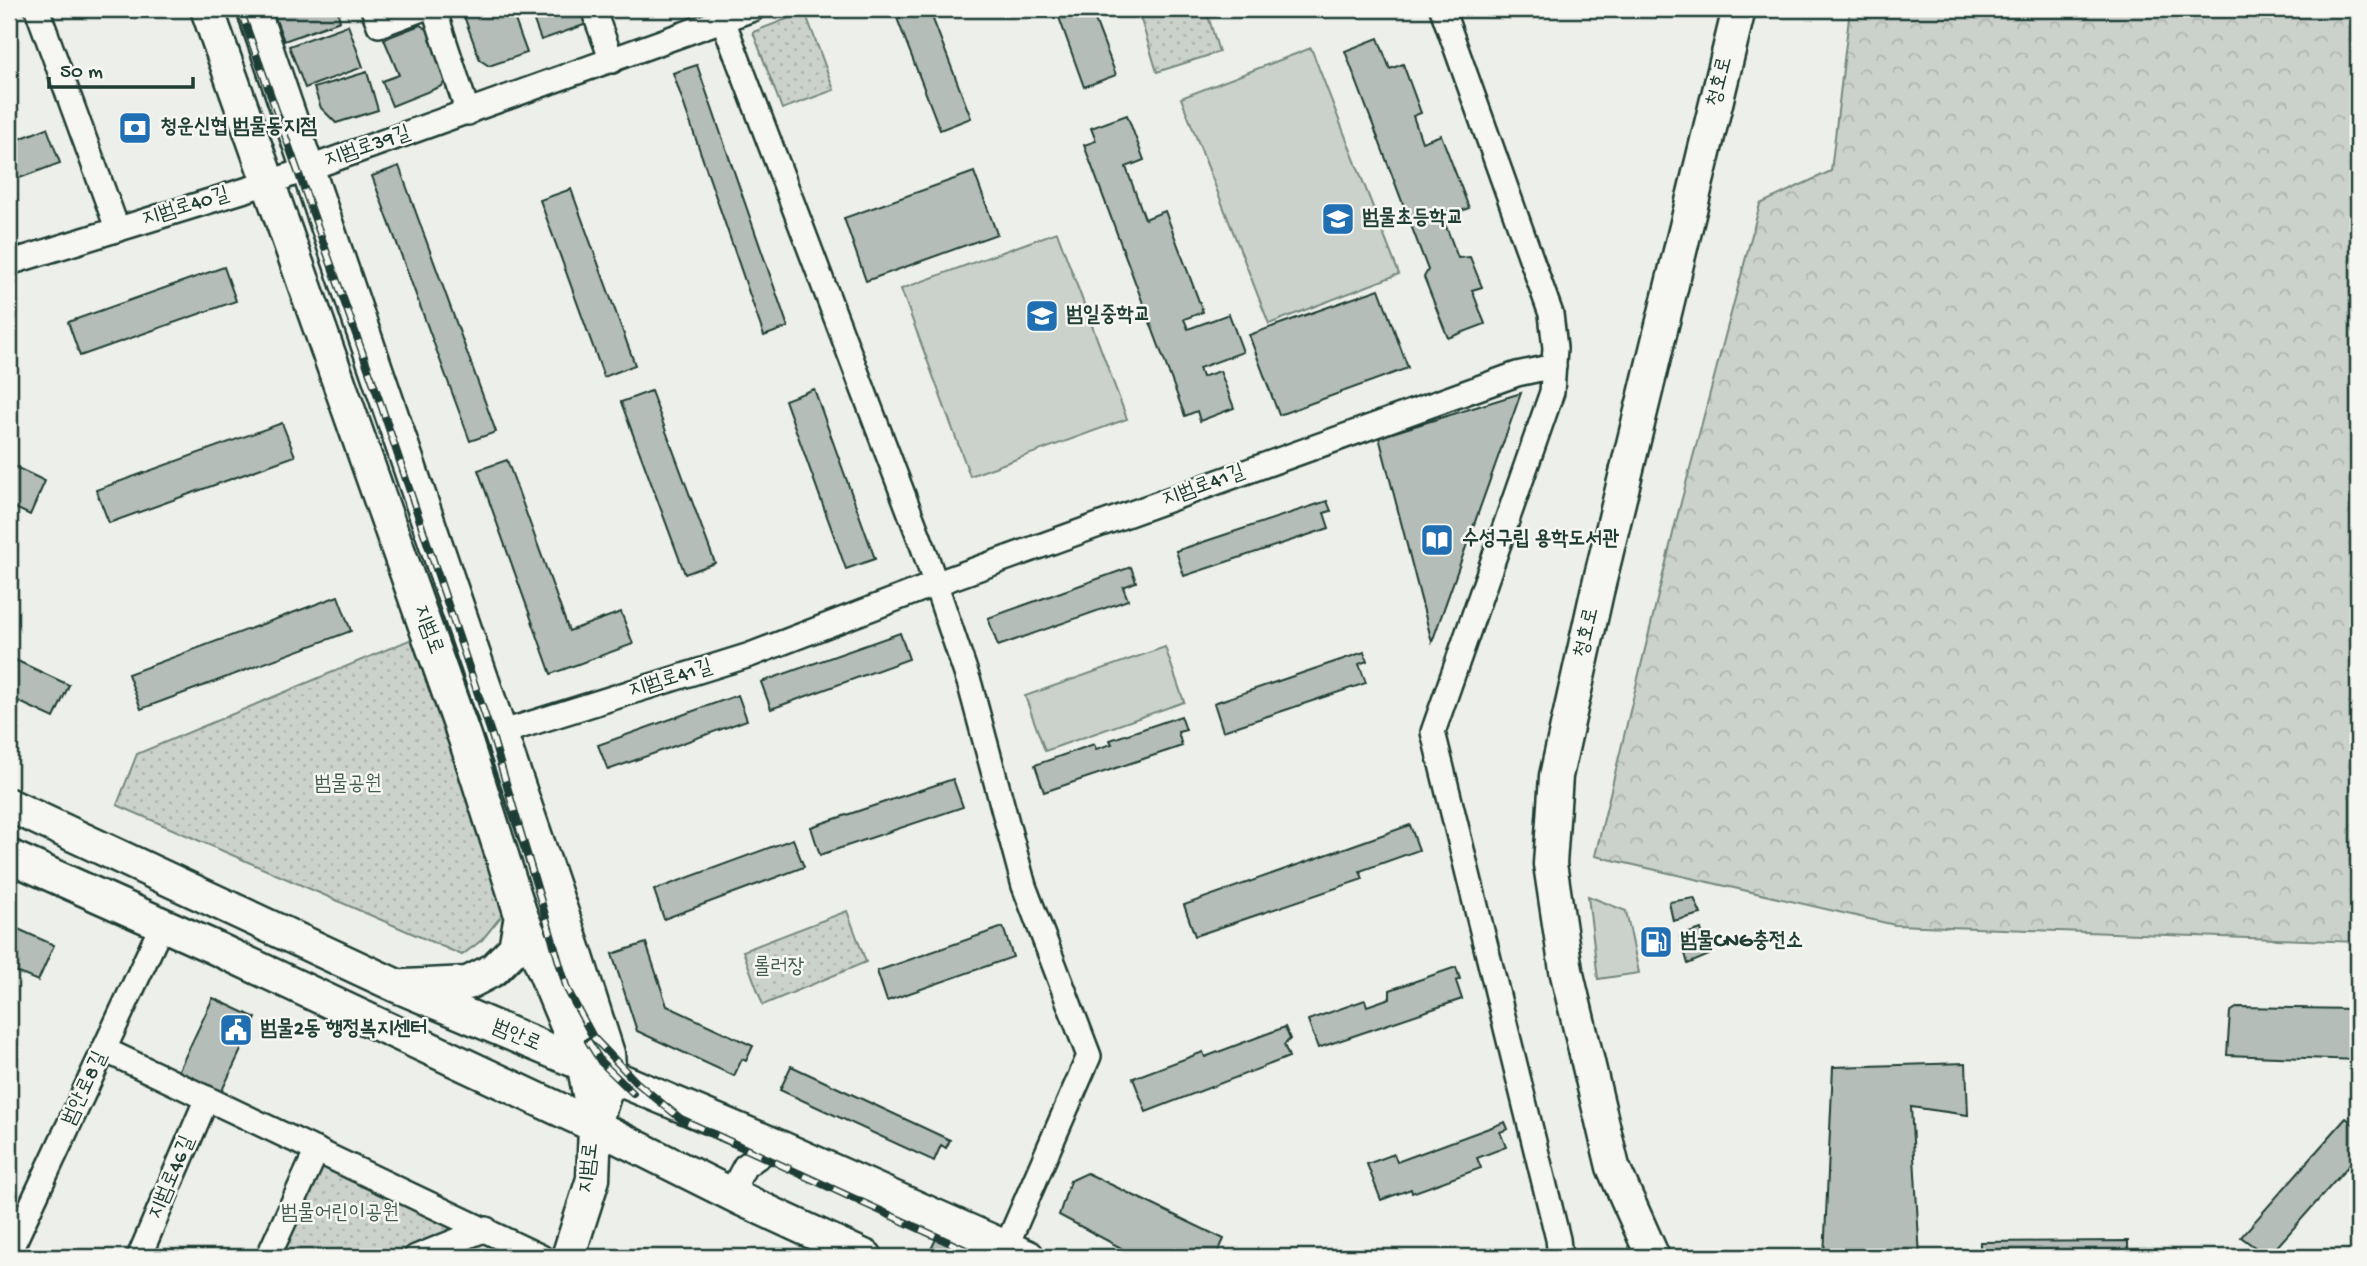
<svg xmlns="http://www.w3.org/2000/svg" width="2367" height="1266" viewBox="0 0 2367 1266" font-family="'Gochi Hand','Poor Story',sans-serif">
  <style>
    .grass { fill: #cbd2cc; stroke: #758880; stroke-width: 2 }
    .forest { fill: url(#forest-crowns); stroke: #758880; stroke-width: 2 }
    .park { fill: url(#park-dots); stroke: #758880; stroke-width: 2 }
    .building { fill: #b4bdb8; stroke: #1f3d34; stroke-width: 2 }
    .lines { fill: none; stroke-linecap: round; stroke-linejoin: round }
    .minor-casing { stroke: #1f3d34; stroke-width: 28 }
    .secondary-casing { stroke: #1f3d34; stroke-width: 37 }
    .minor { stroke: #f6f6f2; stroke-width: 23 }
    .secondary { stroke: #f6f6f2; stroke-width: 32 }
    .rail-casing { stroke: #1f3d34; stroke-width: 8 }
    .rail { stroke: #f6f6f2; stroke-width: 5; stroke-dasharray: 16; stroke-linecap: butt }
    .labels { text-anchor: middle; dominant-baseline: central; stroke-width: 5; stroke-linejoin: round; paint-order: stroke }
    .street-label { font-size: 21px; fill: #1f3d34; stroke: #f6f6f2 }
    .poi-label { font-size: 21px; font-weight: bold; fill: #1f3d34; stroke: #f6f6f2; text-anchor: start }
    .park-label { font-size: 21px; fill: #415b52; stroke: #f6f6f2 }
  </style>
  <defs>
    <pattern id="forest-crowns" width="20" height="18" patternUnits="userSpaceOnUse" patternTransform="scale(1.75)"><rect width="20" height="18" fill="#cbd2cc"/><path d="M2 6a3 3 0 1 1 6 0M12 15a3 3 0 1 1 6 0" fill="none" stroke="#aeb5b0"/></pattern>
    <pattern id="park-dots" width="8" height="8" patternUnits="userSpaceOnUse" patternTransform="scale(1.75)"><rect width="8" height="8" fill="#cbd2cc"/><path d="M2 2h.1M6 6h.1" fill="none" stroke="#aeb5b0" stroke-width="1.8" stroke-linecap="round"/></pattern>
  </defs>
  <rect width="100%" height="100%" fill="#edefea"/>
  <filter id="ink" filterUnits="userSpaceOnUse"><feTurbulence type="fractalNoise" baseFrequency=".0143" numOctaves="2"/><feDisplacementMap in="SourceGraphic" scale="14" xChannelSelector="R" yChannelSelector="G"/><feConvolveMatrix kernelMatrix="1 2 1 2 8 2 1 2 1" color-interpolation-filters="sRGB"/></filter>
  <g filter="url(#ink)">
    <g class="grass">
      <polygon points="1311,48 1399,274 1269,324 1181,98"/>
      <polygon points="1057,232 1127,419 970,476 901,289"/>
      <polygon points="1165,647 1184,702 1045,751 1025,696"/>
      <polygon points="1588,896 1626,911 1639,973 1598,979"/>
    </g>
    <polygon class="forest" points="1850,9 2358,9 2358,942 1895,925 1595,856 1675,525 1760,204 1831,171"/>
    <g class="park">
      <polygon points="1143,9 1206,9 1219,52 1157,72 1138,10"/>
      <polygon points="805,12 834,90 782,109 753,32"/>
      <polygon points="414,638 507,909 482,940 462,955 117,805 137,754"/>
      <polygon points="847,911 866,962 763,1005 743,951"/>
      <polygon points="319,1157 475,1229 395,1257 273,1257"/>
    </g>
    <g class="building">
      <polygon points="272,9 342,9 343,12 338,13 340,21 284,41"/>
      <polygon points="468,9 511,9 527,53 489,66 480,60 464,16"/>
      <polygon points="585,9 587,24 541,40 530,10"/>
      <polygon points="921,9 929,9 971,118 940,130 897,18"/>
      <polygon points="1056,9 1091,9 1116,75 1084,87"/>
      <polygon points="348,25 363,67 305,88 289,46"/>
      <polygon points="420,25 435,34 450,72 442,86 392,106 382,81 399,75 384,39"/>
      <polygon points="1378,38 1390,69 1403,64 1421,113 1413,116 1422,142 1441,135 1469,208 1443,218 1458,258 1470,257 1482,287 1472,290 1485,324 1448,338 1424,277 1428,270 1345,51"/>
      <polygon points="697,65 788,327 764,336 673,73"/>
      <polygon points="367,72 378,110 336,123 321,108 314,88"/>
      <polygon points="1127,115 1144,160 1126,167 1145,219 1165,211 1203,312 1184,319 1188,329 1229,314 1243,352 1199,368 1202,377 1220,371 1234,408 1200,421 1197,411 1185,416 1084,145 1096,141 1091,128"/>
      <polygon points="47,128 60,163 9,182 9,143"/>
      <polygon points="399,166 496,432 470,441 372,176"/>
      <polygon points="974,172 997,234 866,281 844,218"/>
      <polygon points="571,189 635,365 604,377 540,200"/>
      <polygon points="224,267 236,301 80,356 68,322"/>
      <polygon points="1379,289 1408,368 1279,415 1249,335"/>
      <polygon points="814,389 875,559 846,569 785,400"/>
      <polygon points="651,391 715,563 685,574 621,402"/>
      <polygon points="1521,393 1432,642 1379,437"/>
      <polygon points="282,423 295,456 109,523 96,490"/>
      <polygon points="507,460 569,631 621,612 633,644 551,674 478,470"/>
      <polygon points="9,464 45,481 30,515 9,505"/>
      <polygon points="1327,501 1331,511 1324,513 1329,528 1184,576 1176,551"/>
      <polygon points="1131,567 1136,582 1123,587 1128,600 998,646 988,618"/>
      <polygon points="338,596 351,631 141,709 128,674"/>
      <polygon points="900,633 909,659 771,709 761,682"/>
      <polygon points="1364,652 1367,661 1359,664 1366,683 1223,731 1214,703"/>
      <polygon points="9,657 69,685 54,718 9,697"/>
      <polygon points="738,695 747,720 608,770 598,745"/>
      <polygon points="1181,716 1186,730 1178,732 1182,746 1044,792 1035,765 1094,744 1096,749 1112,744 1110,740"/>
      <polygon points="953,779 963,807 820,855 811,827"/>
      <polygon points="1410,825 1419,850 1360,871 1363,879 1195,936 1184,905"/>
      <polygon points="793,839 804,867 664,919 654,890"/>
      <polygon points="1694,898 1701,914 1673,921 1669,902"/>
      <polygon points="9,925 54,945 38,981 9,969"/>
      <polygon points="1003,927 1013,957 887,1001 877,971"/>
      <polygon points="1701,929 1709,955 1688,964 1680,936"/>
      <polygon points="646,943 667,1006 753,1046 746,1061 742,1059 734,1076 637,1031 612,954"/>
      <polygon points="1456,967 1460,979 1456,981 1462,999 1318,1048 1308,1020 1365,1000 1367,1006 1390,998 1390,990"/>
      <polygon points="213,998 256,1018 219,1097 176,1076"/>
      <polygon points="2238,1007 2356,1009 2358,1060 2227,1055 2230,1012"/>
      <polygon points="1285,1027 1290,1039 1284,1045 1289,1057 1146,1112 1133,1078 1203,1052 1205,1057"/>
      <polygon points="1966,1063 1968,1115 1911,1107 1920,1257 1824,1257 1833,1067"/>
      <polygon points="791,1066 950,1140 946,1148 941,1145 934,1161 780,1090"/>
      <polygon points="2346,1118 2358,1128 2358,1155 2268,1257 2241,1237"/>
      <polygon points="1505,1122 1508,1129 1500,1132 1506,1147 1477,1158 1481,1168 1412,1193 1411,1189 1381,1200 1367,1164 1394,1154 1397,1162"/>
      <polygon points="1087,1173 1224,1239 1216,1257 1138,1257 1059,1215 1070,1181"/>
      <polygon points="941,1229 999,1257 927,1257"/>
      <polygon points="2128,1241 2128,1257 1980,1257 1980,1242"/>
    </g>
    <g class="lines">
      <defs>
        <g id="minor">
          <polyline points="37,9 117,228"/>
          <polyline points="373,9 379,25 422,9"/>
          <polyline points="434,9 468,113"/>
          <polyline points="593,9 612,61"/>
          <polyline points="1442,9 1551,314 1555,348 1552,392 1433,732 1558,1239 1560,1257"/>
          <polyline points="723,20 924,550 970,685 1024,886 1089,1056 1006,1247 1000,1257"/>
          <polyline points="9,263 268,183 753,9"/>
          <polyline points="500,733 750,655 935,584 1517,374 1554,366"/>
          <polyline points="105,1050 541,1257"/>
          <polyline points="741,1199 737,1181 745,1166 775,1145"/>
          <polyline points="9,1253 162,925"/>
          <polyline points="139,1257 207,1098"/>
          <polyline points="268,1257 317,1150"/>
          <polyline points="416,1257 486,1229"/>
        </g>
        <g id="secondary">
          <polyline points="207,9 465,739 521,915 584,1067 595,1126 593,1179 568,1257"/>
          <polyline points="253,9 576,954 608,1054 610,1077 596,1121"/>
          <polyline points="9,805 397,986 775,1145 1028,1257"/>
          <polyline points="9,856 211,946 595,1126 741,1199 866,1257"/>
          <polyline points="405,986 468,983 493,970 515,948 521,915"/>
          <polyline points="1653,1257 1613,1167 1566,970 1550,864 1556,776 1597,592 1739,9"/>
        </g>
      </defs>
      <use href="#minor" class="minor-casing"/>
      <use href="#secondary" class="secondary-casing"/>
      <use href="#minor" class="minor"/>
      <use href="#secondary" class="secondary"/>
      <defs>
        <g id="rail">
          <polyline points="240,9 379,399 493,739 567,989 593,1037 636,1082 681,1119 981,1257"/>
          <polyline points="588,1041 601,1062 633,1093"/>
        </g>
      </defs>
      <use href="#rail" class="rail-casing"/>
      <use href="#rail" class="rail"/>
    </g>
  </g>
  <defs>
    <symbol id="bank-square" viewBox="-11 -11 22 22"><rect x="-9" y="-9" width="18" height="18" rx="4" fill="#1f6fb2" stroke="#f6f6f2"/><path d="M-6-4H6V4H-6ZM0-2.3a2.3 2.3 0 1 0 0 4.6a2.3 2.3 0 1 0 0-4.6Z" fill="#fff"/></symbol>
    <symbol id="school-square" viewBox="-11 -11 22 22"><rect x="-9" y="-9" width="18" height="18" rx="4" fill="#1f6fb2" stroke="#f6f6f2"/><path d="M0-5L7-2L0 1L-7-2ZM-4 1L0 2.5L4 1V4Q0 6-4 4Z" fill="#fff"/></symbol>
    <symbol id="library-square" viewBox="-11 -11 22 22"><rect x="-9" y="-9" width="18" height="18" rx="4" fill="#1f6fb2" stroke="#f6f6f2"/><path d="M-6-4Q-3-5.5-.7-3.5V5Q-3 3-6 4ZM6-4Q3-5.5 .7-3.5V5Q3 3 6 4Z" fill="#fff"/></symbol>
    <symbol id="fuel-square" viewBox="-11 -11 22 22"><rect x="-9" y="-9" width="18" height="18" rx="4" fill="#1f6fb2" stroke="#f6f6f2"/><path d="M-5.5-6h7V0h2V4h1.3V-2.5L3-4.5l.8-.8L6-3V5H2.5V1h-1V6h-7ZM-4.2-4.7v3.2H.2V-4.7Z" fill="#fff"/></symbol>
    <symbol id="civic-square" viewBox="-11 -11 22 22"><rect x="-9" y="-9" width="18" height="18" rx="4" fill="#1f6fb2" stroke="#f6f6f2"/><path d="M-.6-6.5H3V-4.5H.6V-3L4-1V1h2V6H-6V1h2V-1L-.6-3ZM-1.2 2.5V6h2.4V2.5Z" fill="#fff"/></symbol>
  </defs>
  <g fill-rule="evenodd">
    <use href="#bank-square" x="116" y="109" width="38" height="38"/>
    <use href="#school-square" x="1319" y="200" width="38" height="38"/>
    <use href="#school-square" x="1023" y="297" width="38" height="38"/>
    <use href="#library-square" x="1418" y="521" width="38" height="38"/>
    <use href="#fuel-square" x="1637" y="923" width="38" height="38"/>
    <use href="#civic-square" x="217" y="1011" width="38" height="38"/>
  </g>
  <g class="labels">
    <g class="street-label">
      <text transform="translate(1721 82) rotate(-76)">청호로</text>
      <text transform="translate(368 148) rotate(-19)">지범로39길</text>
      <text transform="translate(186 208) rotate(-17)">지범로40길</text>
      <text transform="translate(1204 487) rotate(-20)">지범로41길</text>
      <text transform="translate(427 630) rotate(70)">지범로</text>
      <text transform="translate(1588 633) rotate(-77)">청호로</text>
      <text transform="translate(671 680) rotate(-17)">지범로41길</text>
      <text transform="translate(516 1037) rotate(23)">범안로</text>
      <text transform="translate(86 1089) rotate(-65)">범안로8길</text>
      <text transform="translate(590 1168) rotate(-83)">지범로</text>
      <text transform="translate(173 1178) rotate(-67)">지범로46길</text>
    </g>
    <g class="poi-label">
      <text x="160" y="128">청운신협 범물동지점</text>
      <text x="1362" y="219">범물초등학교</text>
      <text x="1066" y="316">범일중학교</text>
      <text x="1462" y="540">수성구립 용학도서관</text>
      <text x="1680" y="942">범물CNG충전소</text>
      <text x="260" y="1030">범물2동 행정복지센터</text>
    </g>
    <g class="park-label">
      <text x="348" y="785">범물공원</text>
      <text x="779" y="968">롤러장</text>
      <text x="340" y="1214">범물어린이공원</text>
    </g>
  </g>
  <rect width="2367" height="1266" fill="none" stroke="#f6f6f2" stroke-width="35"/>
  <rect x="18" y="18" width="2332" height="1231" fill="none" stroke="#1f3d34" stroke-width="2.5" filter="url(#ink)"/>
  <path d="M49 77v10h144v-10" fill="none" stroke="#1f3d34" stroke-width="3.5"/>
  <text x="60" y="77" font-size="21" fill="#1f3d34" stroke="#f6f6f2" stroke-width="5" paint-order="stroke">50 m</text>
</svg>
